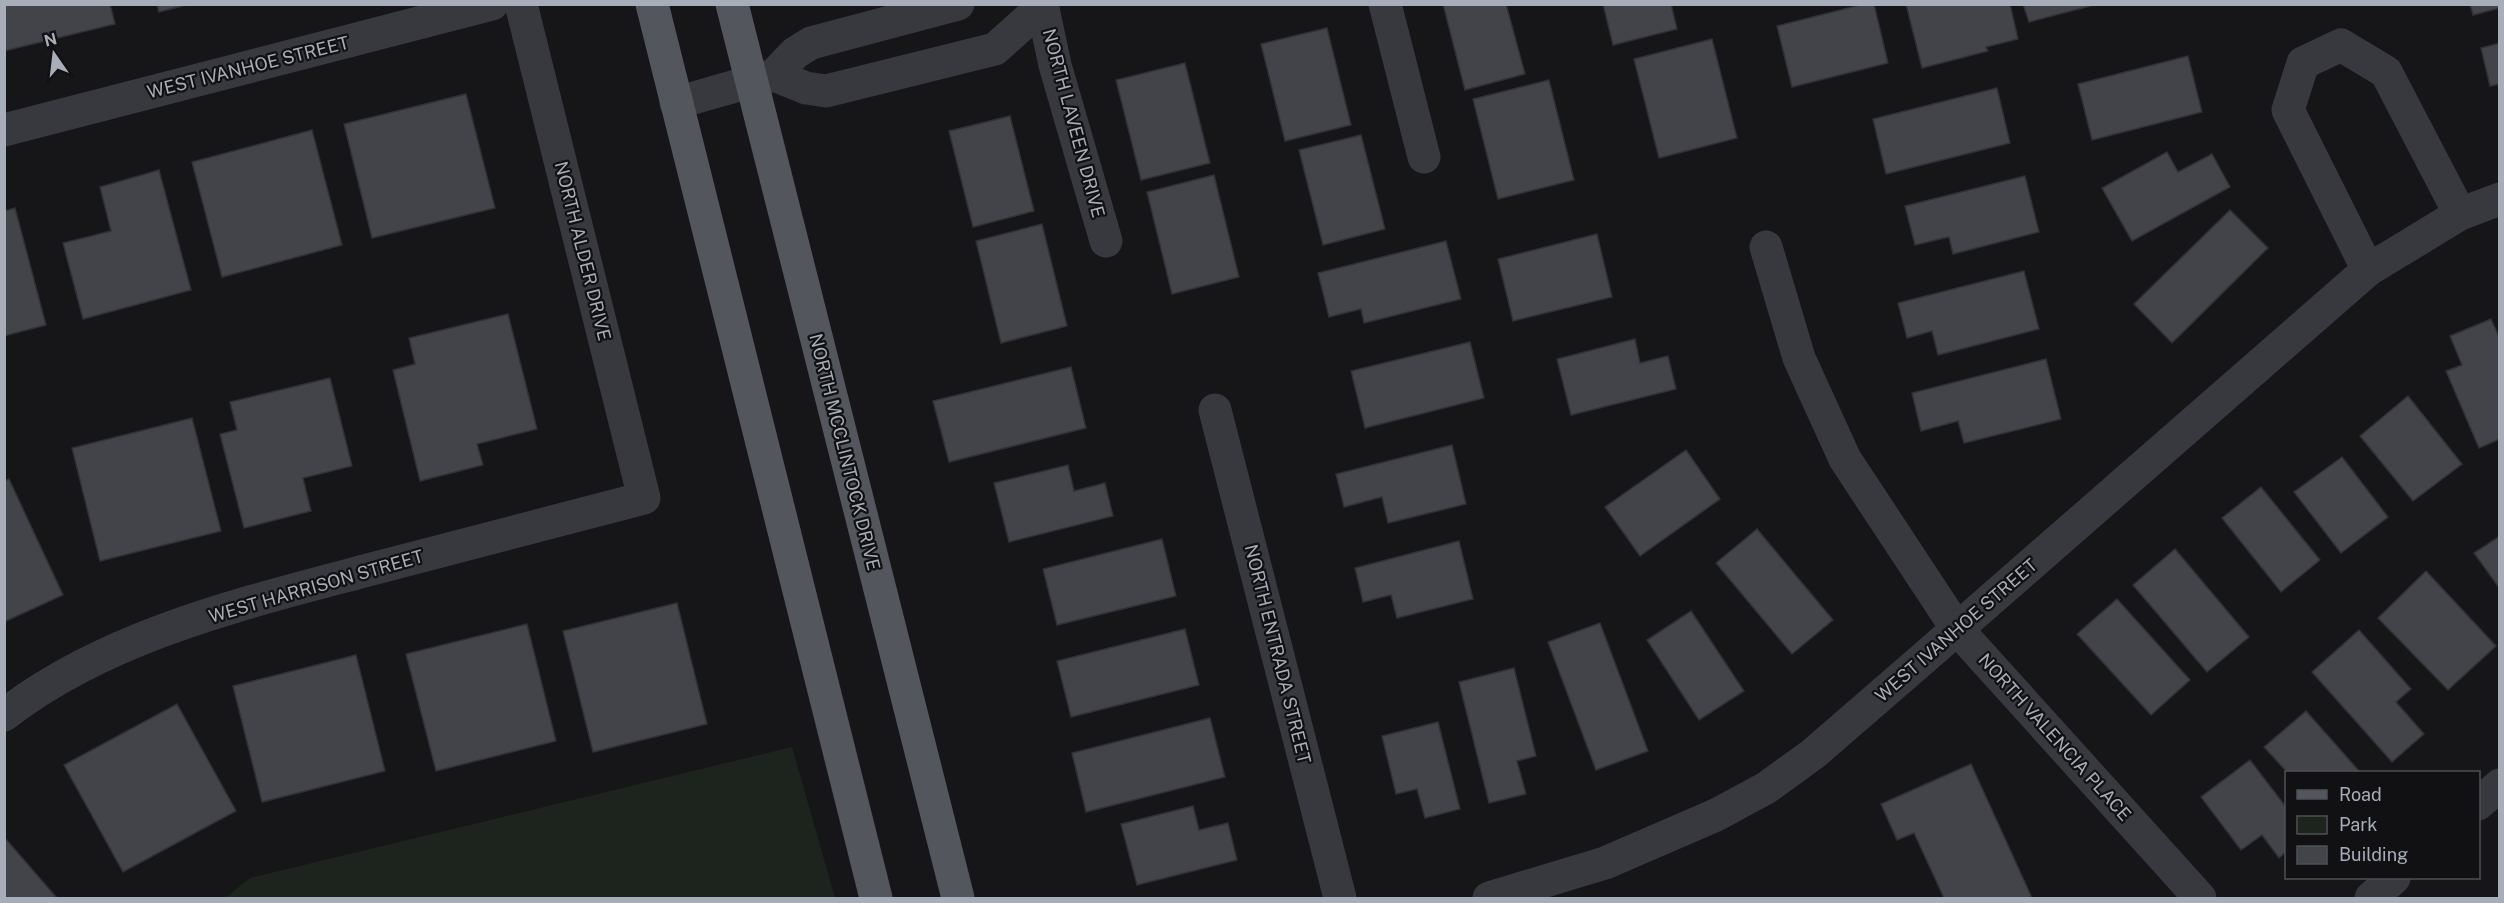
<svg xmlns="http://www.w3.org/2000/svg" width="2504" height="903" viewBox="0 0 2504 903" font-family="'Public Sans',sans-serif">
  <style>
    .green { fill: #1c241d }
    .building { fill: #424449; stroke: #303135; stroke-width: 1.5 }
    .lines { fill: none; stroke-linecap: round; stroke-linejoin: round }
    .minor { stroke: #37393e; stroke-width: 33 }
    .major { stroke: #53565d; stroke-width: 33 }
    .labels { text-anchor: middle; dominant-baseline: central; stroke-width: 4.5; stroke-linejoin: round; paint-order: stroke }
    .street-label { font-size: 18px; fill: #a8aeb9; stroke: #111114 }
  </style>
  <rect width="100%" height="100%" fill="#161619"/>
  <polygon class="green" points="792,747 835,898 225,898 250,878"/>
  <g class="building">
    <polygon points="4,4 110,4 115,24 4,51"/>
    <polygon points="157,4 190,4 159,12"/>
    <polygon points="1443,4 1506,4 1525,74 1465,90"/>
    <polygon points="1603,4 1671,4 1677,29 1613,45"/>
    <polygon points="1864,4 1874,4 1888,63 1792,87 1777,26"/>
    <polygon points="1906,4 2010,4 2018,39 1986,47 1988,51 1922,68"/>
    <polygon points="2023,4 2098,4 2029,22"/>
    <polygon points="2470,4 2500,4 2500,8 2473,15"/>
    <polygon points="1327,28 1351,125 1285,141 1261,44"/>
    <polygon points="1712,39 1737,138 1659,158 1634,59"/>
    <polygon points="2500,43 2500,84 2490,86 2481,48"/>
    <polygon points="2188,56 2202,112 2092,140 2078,84"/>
    <polygon points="1185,63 1210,163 1141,180 1116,80"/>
    <polygon points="1549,80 1574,180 1498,199 1473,99"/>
    <polygon points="1997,88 2010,143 1886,174 1873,119"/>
    <polygon points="466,94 495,208 372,238 344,124"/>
    <polygon points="1010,116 1034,211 973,227 949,131"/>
    <polygon points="312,130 342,245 222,277 192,162"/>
    <polygon points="1361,135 1385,229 1323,245 1299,150"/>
    <polygon points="2167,152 2178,172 2212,154 2230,187 2132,241 2102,188"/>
    <polygon points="159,170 191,290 83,319 63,243 111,231 100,187"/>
    <polygon points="1214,175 1239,277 1172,294 1147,192"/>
    <polygon points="2025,176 2039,232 1953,254 1949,237 1915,245 1905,206"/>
    <polygon points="15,208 46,325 4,336 4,211"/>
    <polygon points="2230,210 2268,248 2172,343 2134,304"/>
    <polygon points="1042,224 1067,326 1001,343 976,241"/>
    <polygon points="1597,234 1612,297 1513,321 1498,259"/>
    <polygon points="1446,241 1461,299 1364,323 1361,309 1329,317 1318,273"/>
    <polygon points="2024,271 2039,329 1938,355 1932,331 1907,338 1898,303"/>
    <polygon points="508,314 537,429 477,444 483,465 420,481 393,370 415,364 409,338"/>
    <polygon points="2491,319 2500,339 2500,439 2479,448 2446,371 2462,365 2450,336"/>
    <polygon points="1635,339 1640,363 1668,356 1676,389 1571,415 1557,359"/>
    <polygon points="1470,342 1484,398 1365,428 1351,371"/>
    <polygon points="2046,359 2061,419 1964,443 1958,421 1921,431 1912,393"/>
    <polygon points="1071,367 1086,428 949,462 933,401"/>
    <polygon points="330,378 352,466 303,478 311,511 244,528 220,434 237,430 230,402"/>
    <polygon points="2408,396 2462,464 2413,501 2360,436"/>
    <polygon points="192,418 221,531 100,561 72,448"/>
    <polygon points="1452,445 1466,504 1388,523 1382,497 1344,507 1336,474"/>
    <polygon points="1686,450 1720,499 1640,556 1605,507"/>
    <polygon points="2342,457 2388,517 2341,553 2294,492"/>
    <polygon points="1068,465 1074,491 1105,483 1113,516 1009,542 994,483"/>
    <polygon points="9,479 63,595 4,622 4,481"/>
    <polygon points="2261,487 2320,560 2281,592 2222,518"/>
    <polygon points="1757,529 1833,620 1792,654 1716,563"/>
    <polygon points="2500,536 2500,589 2474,553"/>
    <polygon points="1162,539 1176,596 1057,625 1043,569"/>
    <polygon points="1459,541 1473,599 1397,618 1391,595 1363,602 1355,568"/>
    <polygon points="2175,549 2249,637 2207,672 2133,585"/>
    <polygon points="2426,571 2496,646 2448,690 2378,618"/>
    <polygon points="2117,599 2190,680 2151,715 2077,634"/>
    <polygon points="677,603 707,724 593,752 563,631"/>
    <polygon points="1691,611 1744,691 1699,720 1647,640"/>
    <polygon points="1600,623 1648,751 1596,770 1548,642"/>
    <polygon points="527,624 556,741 436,771 406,654"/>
    <polygon points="1185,629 1199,685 1071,717 1057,661"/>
    <polygon points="2359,630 2411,689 2396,702 2424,734 2392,762 2312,672"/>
    <polygon points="356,655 385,771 262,802 233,686"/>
    <polygon points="1514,668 1536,756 1517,761 1526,794 1489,803 1459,682"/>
    <polygon points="177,704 236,811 123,872 64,765"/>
    <polygon points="2306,711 2360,772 2287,772 2264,747"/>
    <polygon points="1210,718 1225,777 1086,812 1072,753"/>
    <polygon points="1438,722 1460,809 1425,818 1417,789 1396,794 1382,736"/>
    <polygon points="2250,760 2286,807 2286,852 2279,858 2262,835 2241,850 2201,797"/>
    <polygon points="1971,764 2032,898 1944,898 1914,833 1897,840 1881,804"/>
    <polygon points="1193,806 1199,830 1228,823 1237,860 1137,885 1121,824"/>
    <polygon points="4,837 57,898 4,898"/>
  </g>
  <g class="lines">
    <g class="minor">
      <polyline points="1042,4 1055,65 1106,241"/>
      <polyline points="1385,4 1424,157"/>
      <polyline points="774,75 806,88 826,91 995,49 1043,6"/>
      <polyline points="676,103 774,75 795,53 811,43 958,4"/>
      <polyline points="4,130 492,4"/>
      <polyline points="1766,247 1799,358 1845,459 1957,629 2200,898"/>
      <polyline points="2368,270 2288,110 2303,63 2341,45 2386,72 2460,214"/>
      <polyline points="1215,410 1340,898"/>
      <path d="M4,715C107,635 244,603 368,570C460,546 552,522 644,498L521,4"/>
      <polyline points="2478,804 2500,785"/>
      <polyline points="1489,898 1605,863 1716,815 1766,788 1813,754 1925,657 2368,270 2460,214 2500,199"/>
      <polyline points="2371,898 2394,878"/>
    </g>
    <g class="major">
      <polyline points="652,4 876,898"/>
      <polyline points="732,4 958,898"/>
    </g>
  </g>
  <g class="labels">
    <g class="street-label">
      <text transform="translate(248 67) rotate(-14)">WEST IVANHOE STREET</text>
      <text transform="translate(1074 123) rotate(75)">NORTH LAVEEN DRIVE</text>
      <text transform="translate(583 251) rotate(76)">NORTH ALDER DRIVE</text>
      <text transform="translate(845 452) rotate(76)">NORTH MCCLINTOCK DRIVE</text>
      <text transform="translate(316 586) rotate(-16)">WEST HARRISON STREET</text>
      <text transform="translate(1956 630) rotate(-41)">WEST IVANHOE STREET</text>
      <text transform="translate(1278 654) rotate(76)">NORTH ENTRADA STREET</text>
      <text transform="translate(2055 737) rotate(48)">NORTH VALENCIA PLACE</text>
    </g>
  </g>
  <rect width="2504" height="903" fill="none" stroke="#a8aeb9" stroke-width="12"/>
  <rect x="2285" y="771" width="195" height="108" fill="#111114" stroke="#4d5056" stroke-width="1.5"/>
  <rect x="2297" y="790" width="30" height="9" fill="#53565d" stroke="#4d5056" stroke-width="1.5"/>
  <text x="2339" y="801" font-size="18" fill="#a8aeb9">Road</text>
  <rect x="2297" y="816" width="30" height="18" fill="#1c241d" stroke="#4d5056" stroke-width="1.5"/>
  <text x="2339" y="831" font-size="18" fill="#a8aeb9">Park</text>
  <rect x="2297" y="846" width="30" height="18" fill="#424449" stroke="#4d5056" stroke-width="1.5"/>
  <text x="2339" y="861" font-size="18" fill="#a8aeb9">Building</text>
  <g transform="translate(54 54) rotate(346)" stroke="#111114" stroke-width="4.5" paint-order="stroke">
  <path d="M0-4.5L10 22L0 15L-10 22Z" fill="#a8aeb9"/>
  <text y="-9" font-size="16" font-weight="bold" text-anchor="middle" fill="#a8aeb9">N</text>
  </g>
</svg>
